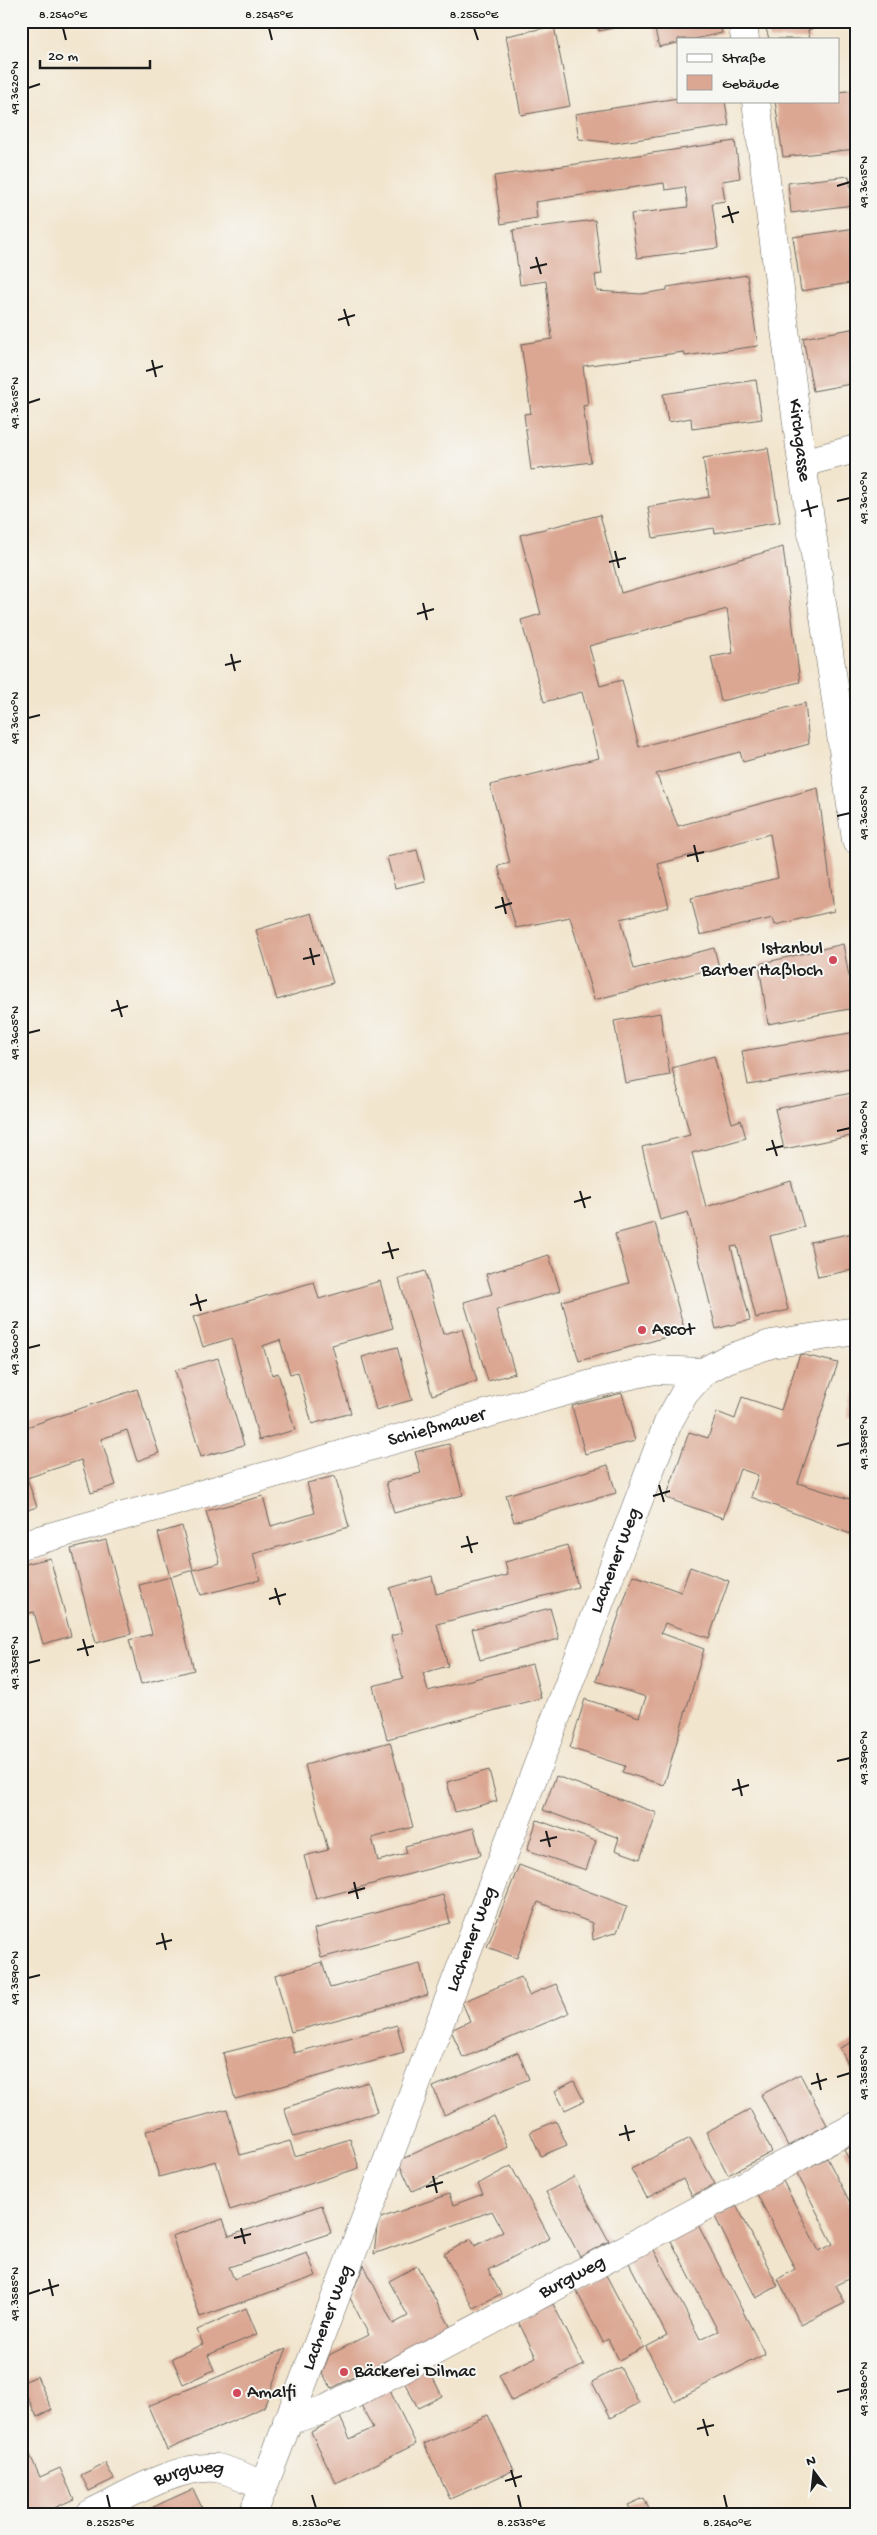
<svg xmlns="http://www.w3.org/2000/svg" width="877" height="2535" viewBox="0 0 877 2535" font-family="'Gochi Hand',sans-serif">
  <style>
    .building { fill: #dba793 }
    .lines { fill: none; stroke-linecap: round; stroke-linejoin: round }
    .minor-casing { stroke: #67625a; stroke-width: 29 }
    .minor { stroke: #fff; stroke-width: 28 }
    .ticks { fill: none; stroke: #1c1c1c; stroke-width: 2 }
    .poi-dot { fill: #d1495b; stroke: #f6f6f2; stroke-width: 2 }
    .labels { text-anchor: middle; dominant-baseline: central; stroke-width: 4; stroke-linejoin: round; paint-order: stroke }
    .street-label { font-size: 19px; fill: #1c1c1c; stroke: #f6f6f2 }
    .poi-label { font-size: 19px; fill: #1c1c1c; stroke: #f6f6f2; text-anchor: start }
    .neatline { fill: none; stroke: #1c1c1c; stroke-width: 2 }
    .ticks-label { font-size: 12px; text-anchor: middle; fill: #1c1c1c }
  </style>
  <rect width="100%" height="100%" fill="#f6f6f2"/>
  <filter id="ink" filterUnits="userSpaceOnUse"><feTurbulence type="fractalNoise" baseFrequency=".02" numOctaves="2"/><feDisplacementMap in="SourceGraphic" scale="10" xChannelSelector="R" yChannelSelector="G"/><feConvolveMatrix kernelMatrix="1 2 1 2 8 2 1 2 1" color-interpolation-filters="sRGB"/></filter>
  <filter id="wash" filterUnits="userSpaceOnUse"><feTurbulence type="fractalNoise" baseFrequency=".0096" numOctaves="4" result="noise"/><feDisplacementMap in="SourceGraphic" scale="20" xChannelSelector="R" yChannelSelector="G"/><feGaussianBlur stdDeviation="1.12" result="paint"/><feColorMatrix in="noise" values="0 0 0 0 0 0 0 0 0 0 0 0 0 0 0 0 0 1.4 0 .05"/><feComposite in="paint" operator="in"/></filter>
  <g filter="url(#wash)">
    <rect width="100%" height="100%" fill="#f2e5ce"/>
    <g id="blocks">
      <g class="building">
        <polygon points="597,21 626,21 626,25 599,31"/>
        <polygon points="653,21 719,21 722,33 695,39 678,39 678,43 659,47"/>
        <polygon points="764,21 835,21 835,22 808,30 810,39 769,39"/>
        <polygon points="554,26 570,106 521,115 506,36"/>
        <polygon points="856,90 856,149 783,157 775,101 838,101 838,92"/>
        <polygon points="678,98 678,101 725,101 729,126 615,143 579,139 575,114"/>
        <polygon points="735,141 740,178 722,181 725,201 712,203 718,248 637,258 631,214 688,207 685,187 665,190 664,183 535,202 537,218 501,224 494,176"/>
        <polygon points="849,176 853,205 791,213 788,183"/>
        <polygon points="595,220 602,274 595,275 597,291 641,294 667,290 667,287 747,275 758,346 685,356 684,352 583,366 588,405 583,406 591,462 531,470 524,414 531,413 521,344 552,339 546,281 520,285 513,230"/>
        <polygon points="856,228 856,282 801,291 793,237"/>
        <polygon points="856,328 856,383 813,391 803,338"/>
        <polygon points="756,380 762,419 692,429 691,418 668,422 663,394"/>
        <polygon points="768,448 780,522 715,533 714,528 653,538 648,507 709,497 703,458"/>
        <polygon points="600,515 621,593 783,547 800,682 721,701 711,657 733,653 727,609 589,646 600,686 622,680 639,747 805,703 809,744 743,762 740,752 656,774 678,826 818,788 834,911 775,925 773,918 700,935 691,898 778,878 770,834 658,864 669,907 621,919 634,969 714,948 719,967 594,1000 570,917 516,928 498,866 510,863 490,785 599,758 582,692 544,702 521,620 541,614 520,535"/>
        <polygon points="417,850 425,881 395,888 387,857"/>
        <polygon points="312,913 333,983 277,1000 256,930"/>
        <polygon points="843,944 855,1008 768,1024 759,964"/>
        <polygon points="660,1013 670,1075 625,1083 614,1021"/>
        <polygon points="856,1032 856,1067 748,1085 742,1051"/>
        <polygon points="714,1056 732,1123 741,1120 746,1138 692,1153 706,1207 791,1181 804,1227 770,1236 788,1310 756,1318 737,1246 731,1247 750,1320 716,1329 688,1212 660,1220 642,1147 690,1135 672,1068"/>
        <polygon points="856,1092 856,1135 784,1149 775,1109"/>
        <polygon points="655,1223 685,1332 579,1361 562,1301 629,1283 615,1234"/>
        <polygon points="856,1224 856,1269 818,1277 810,1242 853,1233 852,1225"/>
        <polygon points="549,1255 560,1291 496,1310 515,1373 488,1381 464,1302 492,1294 486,1274"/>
        <polygon points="425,1271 443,1334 462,1329 477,1381 432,1395 399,1279"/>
        <polygon points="380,1281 393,1328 332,1345 351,1413 312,1424 298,1372 290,1374 280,1340 274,1342 263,1346 272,1375 278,1373 295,1430 259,1440 232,1338 203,1347 193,1317 314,1282 319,1299"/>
        <polygon points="397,1347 412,1400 376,1410 362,1357"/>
        <polygon points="800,1354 838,1363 798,1483 856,1501 856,1536 751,1497 758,1475 740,1469 723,1518 666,1498 689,1432 708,1438 717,1412 735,1419 742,1397 781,1410"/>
        <polygon points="218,1358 244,1445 201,1457 175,1370"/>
        <polygon points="137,1389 159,1453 137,1461 127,1430 101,1439 116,1485 91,1493 81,1460 27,1478 37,1507 21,1512 21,1429"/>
        <polygon points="622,1393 635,1441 585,1454 572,1406"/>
        <polygon points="855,1393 856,1393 856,1419 850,1418"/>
        <polygon points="449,1444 463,1495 394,1513 386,1482 421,1473 415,1452"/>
        <polygon points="608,1465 616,1493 514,1522 506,1495"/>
        <polygon points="335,1476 349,1527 253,1554 260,1580 201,1595 193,1570 170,1577 158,1533 182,1526 193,1570 220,1563 206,1511 263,1496 271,1526 315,1513 307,1483"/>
        <polygon points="106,1540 131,1634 96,1643 71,1549"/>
        <polygon points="567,1545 578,1587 437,1624 448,1666 423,1673 428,1691 532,1664 541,1698 387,1739 373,1686 403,1678 391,1636 402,1633 390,1588 432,1576 436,1594 508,1575 505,1562"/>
        <polygon points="50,1558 71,1636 43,1644 34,1612 21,1615 21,1565"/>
        <polygon points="690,1567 729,1581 709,1638 665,1623 661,1633 704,1649 664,1785 622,1772 625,1766 570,1748 585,1699 639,1717 646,1697 596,1681 633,1575 681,1592"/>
        <polygon points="170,1577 194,1670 141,1684 129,1640 152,1634 139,1585"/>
        <polygon points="550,1608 559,1639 480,1660 472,1629"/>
        <polygon points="390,1742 413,1827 372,1838 378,1861 407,1853 405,1846 474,1828 481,1855 316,1899 304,1856 328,1850 305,1765"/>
        <polygon points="489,1770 497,1801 455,1812 447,1782"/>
        <polygon points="556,1776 657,1813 640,1859 615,1850 619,1838 543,1810"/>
        <polygon points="537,1820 596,1841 586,1870 527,1850"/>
        <polygon points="519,1865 627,1906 617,1932 593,1940 592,1923 538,1902 517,1958 487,1947"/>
        <polygon points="443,1895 450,1923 321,1958 314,1929"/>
        <polygon points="322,1962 330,1988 420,1964 428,1995 291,2032 275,1975"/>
        <polygon points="521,1977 529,1995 556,1984 569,2013 463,2058 451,2030 470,2021 462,2002"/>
        <polygon points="397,2025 404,2053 235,2099 223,2053 289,2036 294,2053"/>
        <polygon points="856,2040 856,2080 840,2048"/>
        <polygon points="518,2052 529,2079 444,2115 433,2087"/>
        <polygon points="800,2074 827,2125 788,2146 761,2095"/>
        <polygon points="574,2081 584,2101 565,2110 555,2091"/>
        <polygon points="368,2082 377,2112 294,2137 284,2108"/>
        <polygon points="227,2109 240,2155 290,2141 295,2156 350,2139 359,2168 230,2210 216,2161 159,2177 146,2131"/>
        <polygon points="750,2109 772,2152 728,2175 706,2132"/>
        <polygon points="494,2116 508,2147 412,2191 398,2161"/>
        <polygon points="556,2121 567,2145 541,2156 530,2132"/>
        <polygon points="690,2138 715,2184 692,2196 683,2179 647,2198 631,2169"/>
        <polygon points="856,2144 856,2172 844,2150"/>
        <polygon points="827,2158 856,2214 856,2275 836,2285 845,2303 801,2325 778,2279 795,2269 757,2194 783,2181 819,2251 833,2244 797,2173"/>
        <polygon points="511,2166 550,2238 488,2270 501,2294 473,2308 444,2254 471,2239 475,2246 503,2231 492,2211 374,2254 378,2219 449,2194 453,2205 483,2194 478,2184"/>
        <polygon points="574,2177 609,2241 580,2257 546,2192"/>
        <polygon points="322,2205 331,2233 229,2267 234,2279 307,2253 316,2276 200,2317 172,2236 223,2219 229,2236"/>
        <polygon points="737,2206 778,2286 756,2298 715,2217"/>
        <polygon points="697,2223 765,2354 674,2401 646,2347 667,2336 628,2261 653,2248 700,2339 718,2331 669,2237"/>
        <polygon points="364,2265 393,2324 408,2316 389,2281 417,2266 451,2328 332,2388 322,2374 329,2355 369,2335 350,2298"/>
        <polygon points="606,2275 644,2347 619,2360 608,2339 603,2342 576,2290"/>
        <polygon points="553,2304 584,2365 512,2401 499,2375 536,2357 518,2321"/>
        <polygon points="246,2308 257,2334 208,2355 214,2370 183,2384 172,2358 203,2344 197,2330"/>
        <polygon points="287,2348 264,2407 167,2450 148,2406"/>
        <polygon points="620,2367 639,2403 611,2418 592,2382"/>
        <polygon points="428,2368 442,2396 418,2408 403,2380"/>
        <polygon points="37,2376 52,2410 37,2417 27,2396 21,2398 21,2383"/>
        <polygon points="389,2389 416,2444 336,2483 311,2432 340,2417 350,2439 373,2428 360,2403"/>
        <polygon points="488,2415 514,2470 450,2499 424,2444"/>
        <polygon points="21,2435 40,2477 60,2468 74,2499 41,2514 21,2514"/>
        <polygon points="105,2463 114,2479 89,2491 81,2475"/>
        <polygon points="193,2489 205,2514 139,2514 164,2502"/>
        <polygon points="644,2498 651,2514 633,2514 628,2505"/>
      </g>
    </g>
  </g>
  <g filter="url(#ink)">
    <use href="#blocks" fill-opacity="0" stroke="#67625a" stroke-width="1"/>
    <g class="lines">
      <defs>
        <g id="minor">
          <polyline points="742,21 745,39"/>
          <path id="s1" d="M756,101L802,463L856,840"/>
          <polyline points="802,463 856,449"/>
          <path id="s2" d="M21,1545L599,1382L654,1370L703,1372L727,1359L771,1344L856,1331"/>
          <path id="s3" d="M287,2421L326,2409L856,2126"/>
          <path id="s4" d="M89,2514C125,2497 175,2465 216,2468C231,2470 249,2480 263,2485"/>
          <path id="s5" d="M253,2514L668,1423L684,1394L703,1372"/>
        </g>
      </defs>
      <use href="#minor" class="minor-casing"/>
      <use href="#minor" class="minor"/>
    </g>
  </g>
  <path class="ticks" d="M63,28L66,40M269,28L272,40M474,28L478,40M28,88L40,84M837,186L850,182M728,206L733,223M722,217L739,212M536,257L541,274M530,268L547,264M344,309L349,326M338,320L355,315M152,360L156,377M146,371L163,366M28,403L40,399M807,500L811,517M837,501L850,498M801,511L818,506M615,551L619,568M609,562L626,558M423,603L427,620M417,614L434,609M231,654L235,671M225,665L241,661M28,718L40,715M837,816L850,813M694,845L698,862M687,856L704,852M502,897L506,914M495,908L512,903M310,948L314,965M303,959L320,955M117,1000L122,1017M111,1011L128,1006M28,1033L40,1030M837,1131L850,1128M772,1140L777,1156M766,1150L783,1146M580,1191L585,1208M574,1202L591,1197M388,1242L393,1259M382,1253L399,1249M196,1294L201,1311M190,1305L207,1300M28,1348L40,1345M837,1446L850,1443M659,1485L664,1502M653,1496L670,1491M467,1536L472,1553M461,1547L478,1543M275,1588L280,1605M269,1599L286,1594M83,1639L88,1656M77,1650L94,1646M28,1663L40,1660M837,1761L850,1758M738,1779L742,1796M732,1790L749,1785M546,1831L550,1847M540,1841L557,1837M354,1882L358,1899M348,1893L365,1888M162,1933L166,1950M156,1944L172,1940M28,1978L40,1975M817,2073L821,2090M837,2077L850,2073M811,2084L827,2079M625,2125L629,2141M619,2135L635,2131M433,2176L437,2193M426,2187L443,2182M241,2228L245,2244M234,2238L251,2234M49,2279L53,2296M42,2290L59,2285M28,2294L40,2290M837,2392L850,2389M703,2419L708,2436M697,2429L714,2425M511,2470L516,2487M505,2481L522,2476M107,2495L110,2508M312,2495L316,2508M518,2495L521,2508M724,2495L727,2508"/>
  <g class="poi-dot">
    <circle cx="833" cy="960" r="5"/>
    <circle cx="642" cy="1330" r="5"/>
    <circle cx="344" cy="2372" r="5"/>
    <circle cx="237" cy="2393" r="5"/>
  </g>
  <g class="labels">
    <g class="street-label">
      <text stroke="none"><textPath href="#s1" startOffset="342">Kirchgasse</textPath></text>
      <text stroke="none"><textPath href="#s2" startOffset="432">Schießmauer</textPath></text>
      <text stroke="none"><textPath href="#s5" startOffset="1020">Lachener Weg</textPath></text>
      <text stroke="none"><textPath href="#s5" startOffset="615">Lachener Weg</textPath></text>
      <text stroke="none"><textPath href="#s3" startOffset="320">Burgweg</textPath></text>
      <text stroke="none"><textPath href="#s5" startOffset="210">Lachener Weg</textPath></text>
      <text stroke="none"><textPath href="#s4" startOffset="109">Burgweg</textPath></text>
    </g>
    <g class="poi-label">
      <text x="823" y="949" text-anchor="end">Istanbul<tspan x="823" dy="22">Barber Haßloch</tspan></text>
      <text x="652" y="1330">Ascot</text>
      <text x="354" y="2372">Bäckerei Dilmac</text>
      <text x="247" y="2393">Amalfi</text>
    </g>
  </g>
  <rect width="877" height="2535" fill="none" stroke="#f6f6f2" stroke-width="55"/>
  <rect x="677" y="38" width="162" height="65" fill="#f6f6f2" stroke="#9f9f9c"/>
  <rect x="687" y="54" width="25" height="8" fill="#ffffff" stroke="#9f9f9c"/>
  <text x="722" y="62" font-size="15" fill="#1c1c1c">Straße</text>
  <rect x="687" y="75" width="25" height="15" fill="#dba793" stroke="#9f9f9c"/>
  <text x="722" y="88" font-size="15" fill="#1c1c1c">Gebäude</text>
  <g transform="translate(814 2472) rotate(345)" stroke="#f6f6f2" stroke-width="4" paint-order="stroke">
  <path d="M0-4L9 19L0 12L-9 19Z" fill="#1c1c1c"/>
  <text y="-8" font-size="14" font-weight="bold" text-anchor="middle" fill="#1c1c1c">N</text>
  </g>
  <path d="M40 60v8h110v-8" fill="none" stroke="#1c1c1c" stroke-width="2.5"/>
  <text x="48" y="60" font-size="15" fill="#1c1c1c" stroke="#f6f6f2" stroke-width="4" paint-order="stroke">20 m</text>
  <rect x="28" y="28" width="822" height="2480" class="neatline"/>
  <g class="ticks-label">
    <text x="63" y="18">8.2540°E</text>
    <text x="269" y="18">8.2545°E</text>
    <text x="474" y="18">8.2550°E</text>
    <text transform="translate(14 88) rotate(-90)" y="4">49.3620°N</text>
    <text transform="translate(863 182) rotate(-90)" y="4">49.3615°N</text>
    <text transform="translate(14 403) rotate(-90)" y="4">49.3615°N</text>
    <text transform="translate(863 498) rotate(-90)" y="4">49.3610°N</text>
    <text transform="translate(14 718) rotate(-90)" y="4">49.3610°N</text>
    <text transform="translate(863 813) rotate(-90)" y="4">49.3605°N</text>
    <text transform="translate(14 1033) rotate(-90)" y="4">49.3605°N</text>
    <text transform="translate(863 1128) rotate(-90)" y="4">49.3600°N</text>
    <text transform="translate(14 1348) rotate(-90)" y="4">49.3600°N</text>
    <text transform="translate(863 1443) rotate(-90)" y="4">49.3595°N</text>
    <text transform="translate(14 1663) rotate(-90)" y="4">49.3595°N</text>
    <text transform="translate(863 1758) rotate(-90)" y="4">49.3590°N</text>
    <text transform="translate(14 1978) rotate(-90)" y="4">49.3590°N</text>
    <text transform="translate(863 2073) rotate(-90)" y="4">49.3585°N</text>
    <text transform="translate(14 2294) rotate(-90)" y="4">49.3585°N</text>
    <text transform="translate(863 2389) rotate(-90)" y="4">49.3580°N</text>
    <text x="110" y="2526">8.2525°E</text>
    <text x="316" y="2526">8.2530°E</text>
    <text x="521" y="2526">8.2535°E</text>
    <text x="727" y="2526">8.2540°E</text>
  </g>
</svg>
